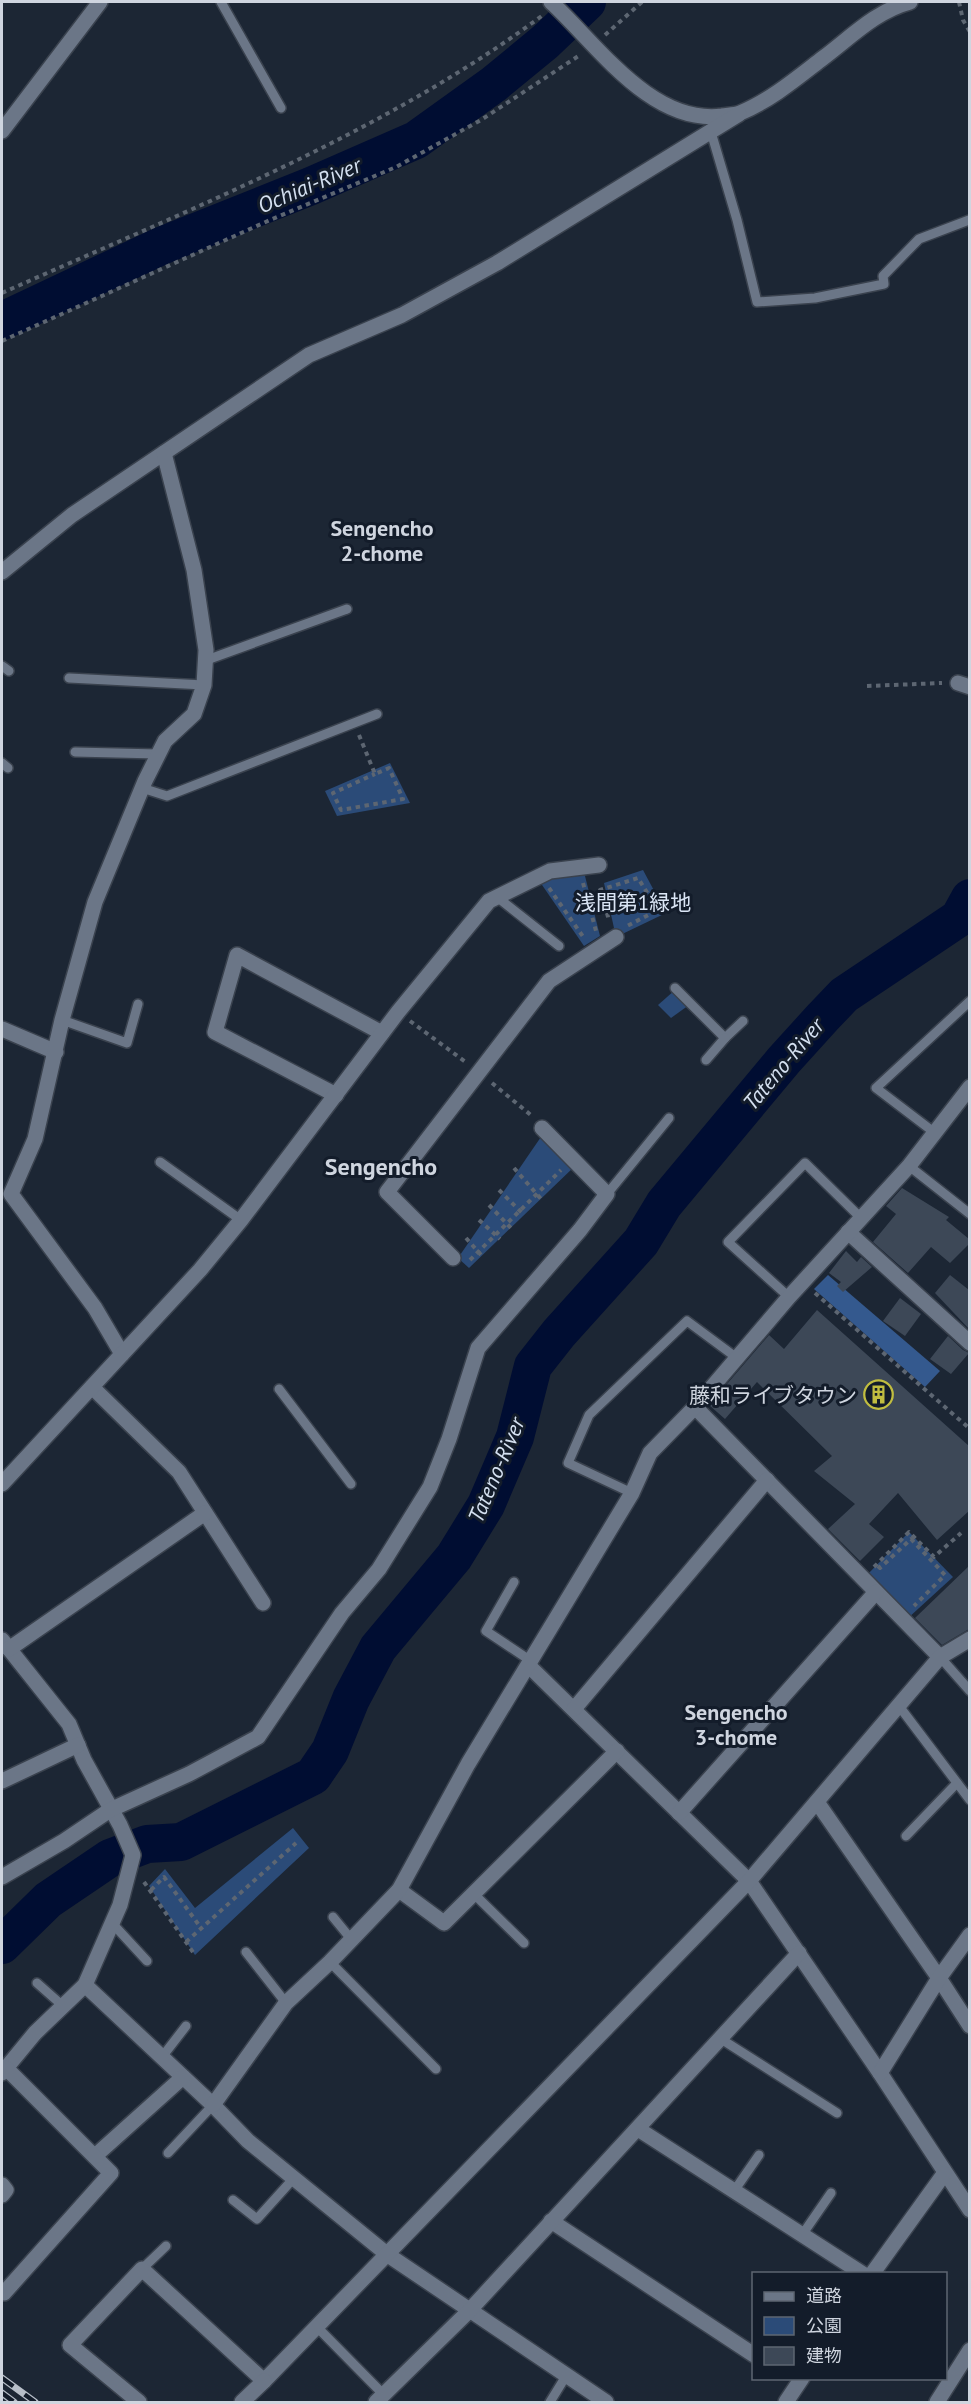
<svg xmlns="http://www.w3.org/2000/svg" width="971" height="2404" viewBox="0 0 971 2404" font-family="'PT Sans','Noto Sans JP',sans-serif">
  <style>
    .green { fill: #2b4b78 }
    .forest { fill: #34598e }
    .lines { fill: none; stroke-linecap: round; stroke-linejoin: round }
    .river { stroke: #000d32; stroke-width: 38 }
    .building { fill: #3d4857 }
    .lane-casing { stroke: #3a424e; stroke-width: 12 }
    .street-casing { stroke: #3a424e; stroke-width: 18 }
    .path { stroke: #5d6672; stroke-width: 4; stroke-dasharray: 4.5 4.5; stroke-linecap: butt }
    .lane { stroke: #6b7687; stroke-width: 9 }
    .street { stroke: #6b7687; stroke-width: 15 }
    .rail-casing { stroke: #b7bec8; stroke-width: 7 }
    .rail { stroke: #131c2a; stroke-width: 4.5; stroke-dasharray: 14; stroke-linecap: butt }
    .labels { text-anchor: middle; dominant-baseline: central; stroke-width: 6; stroke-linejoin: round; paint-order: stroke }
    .park-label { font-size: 21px; fill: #dae5f5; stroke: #131c2a }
    .poi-label { font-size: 21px; fill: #cfd5df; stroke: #131c2a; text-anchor: end }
    .water-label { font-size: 22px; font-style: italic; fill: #d5e1f1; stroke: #131c2a }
    .neighbourhood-label { font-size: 22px; font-weight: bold; fill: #cfd5df; stroke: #131c2a }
    .quarter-label { font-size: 24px; font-weight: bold; fill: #cfd5df; stroke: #131c2a }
  </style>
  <rect width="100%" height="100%" fill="#1c2634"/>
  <g class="green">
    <polygon points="390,763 410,803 337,816 325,791"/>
    <polygon points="643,870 666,913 616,937 604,883"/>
    <polygon points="584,872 600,936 584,946 540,882 551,875"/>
    <polygon points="675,990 689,1005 671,1018 658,1005"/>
    <polygon points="543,1134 575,1166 469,1268 458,1258"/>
    <polygon points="909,1532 953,1577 907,1619 866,1576"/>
    <polygon points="293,1828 309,1848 195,1955 149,1886 165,1869 195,1908"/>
  </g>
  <polygon class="forest" points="828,1275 940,1371 925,1387 814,1289"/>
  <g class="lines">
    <g class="river">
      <polyline points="2,321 161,246 311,186 416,140 494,84 545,42 587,2"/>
      <polyline points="2,1945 48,1900 110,1858 147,1844 181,1842 313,1776 330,1751 351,1699 378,1648 454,1557 486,1505 515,1437 533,1366 559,1333 641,1242 664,1204 784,1060 823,1017 844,995 959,918 970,898"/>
    </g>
  </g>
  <g class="building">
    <polygon points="902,1188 949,1217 946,1220 969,1239 969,1244 950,1263 931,1247 908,1273 873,1242 896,1214 886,1206"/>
    <polygon points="846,1251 857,1262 861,1257 872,1267 843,1292 837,1286 841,1282 829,1273"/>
    <polygon points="950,1275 969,1290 969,1329 935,1293"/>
    <polygon points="900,1298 921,1314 905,1336 883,1321"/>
    <polygon points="817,1310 969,1446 969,1511 937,1540 898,1493 869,1524 884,1537 860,1561 828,1529 855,1504 814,1471 832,1456 757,1382 725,1419 709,1405 769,1335 784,1349"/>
    <polygon points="948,1336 963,1350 969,1353 951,1374 930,1359"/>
    <polygon points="969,1566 969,1629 942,1645 915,1618"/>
  </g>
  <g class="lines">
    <defs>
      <g id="lane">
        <polyline points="221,2 281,108"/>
        <polyline points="711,132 737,220 757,302 815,298 884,284 883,276 919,239 969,220"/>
        <polyline points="204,661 347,609"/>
        <polyline points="2,666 9,671"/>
        <polyline points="69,678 204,685"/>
        <polyline points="75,752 158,754"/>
        <polyline points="2,763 8,768"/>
        <polyline points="142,788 167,796 377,714"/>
        <polyline points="497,897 559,946"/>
        <polyline points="675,988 725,1038 743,1021"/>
        <polyline points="62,1020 127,1043 138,1004"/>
        <polyline points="706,1060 725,1038"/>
        <polyline points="935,1133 876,1088 970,1001"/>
        <polyline points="160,1162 241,1220"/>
        <polyline points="909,1166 970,1214"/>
        <polyline points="607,1194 669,1118"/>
        <polyline points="789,1297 728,1242 805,1163 861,1218"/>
        <polyline points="279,1389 351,1484"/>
        <polyline points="632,1493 568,1463 589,1415 687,1321 737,1358"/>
        <polyline points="514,1582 486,1631 531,1661"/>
        <polyline points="940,1657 970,1691"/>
        <polyline points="899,1706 970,1800"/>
        <polyline points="906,1836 957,1783"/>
        <polyline points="474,1894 524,1943"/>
        <polyline points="333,1917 351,1939"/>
        <polyline points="112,1923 147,1961"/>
        <polyline points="246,1952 286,2003"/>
        <polyline points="330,1962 436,2069"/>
        <polyline points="37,1983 63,2006"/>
        <polyline points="721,2039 837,2113"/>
        <polyline points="162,2057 186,2026"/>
        <polyline points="168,2153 213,2105"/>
        <polyline points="734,2191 759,2155"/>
        <polyline points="233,2200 257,2219 293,2179"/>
        <polyline points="802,2235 831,2193"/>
        <polyline points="142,2269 166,2246"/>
        <polyline points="316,2326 384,2395"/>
        <polyline points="550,2402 566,2376"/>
      </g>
      <g id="street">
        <path d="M551,2C597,44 651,125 722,116C728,115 735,115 740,113C771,100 797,78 823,58C851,37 876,11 910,2"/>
        <polyline points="2,131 100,2"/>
        <polyline points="2,572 72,515 309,355 402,315 497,263 739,114"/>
        <polyline points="958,683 970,687"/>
        <polyline points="2,1029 56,1052"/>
        <polyline points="336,1095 215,1032 237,955 382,1033"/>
        <polyline points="848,1232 970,1343"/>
        <polyline points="453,1258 387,1192 549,981 616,937"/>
        <polyline points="122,1354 95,1308 11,1194 35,1139 62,1020 95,902 145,781 165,741 194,714 204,685 206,650 194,570 164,453"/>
        <polyline points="92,1387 179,1472 263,1603"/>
        <polyline points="695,1407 940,1657"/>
        <polyline points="2,1484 200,1270 241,1220 398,1012 489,901 550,871 599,865"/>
        <polyline points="2,1640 69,1724 84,1760 120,1825 133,1855 120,1905 85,1985 213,2105 248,2141 388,2255 606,2402"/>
        <polyline points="9,1649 205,1513"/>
        <polyline points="529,1666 749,1881 880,2073 970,2210"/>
        <polyline points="574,1709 767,1480"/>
        <polyline points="2,1781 78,1745"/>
        <polyline points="817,1802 939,1978 970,2026"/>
        <polyline points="679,1813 876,1592"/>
        <polyline points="2,1877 64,1841 110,1810 189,1774 258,1737 342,1613 379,1569 430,1487 449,1439 478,1348 580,1230 607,1194 542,1128"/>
        <polyline points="399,1890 444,1923 617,1751"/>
        <polyline points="2,2073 35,2033 85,1985"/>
        <polyline points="880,2073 939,1978 970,1935"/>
        <polyline points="213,2105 286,2003 330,1962 399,1890 468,1764 632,1493 650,1453 695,1407 789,1297 909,1166 970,1087"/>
        <polyline points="638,2129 863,2274"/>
        <polyline points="95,2156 183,2077"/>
        <polyline points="2,2185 6,2190 2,2195"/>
        <polyline points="551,2221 754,2355"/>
        <polyline points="872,2274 944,2174"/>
        <polyline points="2,2290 4,2293 111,2173 6,2068"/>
        <polyline points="139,2402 70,2345 142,2269 264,2381 749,1881 940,1657 970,1639"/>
        <polyline points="242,2402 264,2381"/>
        <polyline points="376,2402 469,2311 799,1953"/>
        <polyline points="786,2402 802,2378"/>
        <polyline points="937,2402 970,2350"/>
      </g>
    </defs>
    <use href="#lane" class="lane-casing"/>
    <use href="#street" class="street-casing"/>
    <g class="path">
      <polyline points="959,2 963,20 970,32"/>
      <polyline points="605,35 642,2"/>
      <path d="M2,293C183,212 383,134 543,15"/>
      <polyline points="2,341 270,220 396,167 481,120 580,55"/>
      <polyline points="970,640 970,648"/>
      <polyline points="867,686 942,683"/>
      <polyline points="359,735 375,774 389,768 403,799 341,810 333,793 375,774"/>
      <polyline points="583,883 596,931"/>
      <polyline points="549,888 584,938"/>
      <polyline points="611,912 607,913 600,890 638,878 658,910 627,926"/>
      <polyline points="607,913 609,921"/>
      <polyline points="410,1021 467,1063"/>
      <polyline points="492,1083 532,1116"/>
      <polyline points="514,1168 541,1199"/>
      <polyline points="499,1190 524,1215"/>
      <polyline points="489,1205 511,1228"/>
      <polyline points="479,1220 500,1239"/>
      <polyline points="466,1238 482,1256"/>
      <polyline points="470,1260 561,1170"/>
      <polyline points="815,1293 970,1429"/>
      <polyline points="878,1566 880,1568 911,1539 945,1575 914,1606"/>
      <polyline points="874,1567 909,1532 934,1557 961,1533"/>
      <polyline points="144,1882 195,1955"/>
      <polyline points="151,1890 164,1877 201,1928"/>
      <polyline points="186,1942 296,1843"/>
    </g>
    <use href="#lane" class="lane"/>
    <use href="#street" class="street"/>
    <defs>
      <g id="rail">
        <polyline points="2,2378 35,2402"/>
        <polyline points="2,2393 14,2402"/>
      </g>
    </defs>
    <use href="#rail" class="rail-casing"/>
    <use href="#rail" class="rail"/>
  </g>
  <defs>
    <symbol id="building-ring" viewBox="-11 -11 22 22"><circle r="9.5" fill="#131c2a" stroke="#c1bd40" stroke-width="1.5"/><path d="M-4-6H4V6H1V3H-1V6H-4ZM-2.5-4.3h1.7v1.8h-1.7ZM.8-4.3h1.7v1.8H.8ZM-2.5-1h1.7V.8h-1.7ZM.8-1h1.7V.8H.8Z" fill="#c1bd40"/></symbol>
  </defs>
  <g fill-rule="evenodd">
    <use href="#building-ring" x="862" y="1378" width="33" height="33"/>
  </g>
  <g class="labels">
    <g class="park-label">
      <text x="633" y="902">浅間第1緑地</text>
    </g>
    <g class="poi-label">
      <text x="857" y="1395">藤和ライブタウン</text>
    </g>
    <g class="water-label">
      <text transform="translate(309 185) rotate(-23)">Ochiai-River</text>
      <text transform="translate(783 1064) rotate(-50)">Tateno-River</text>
      <text transform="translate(496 1470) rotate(-67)">Tateno-River</text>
    </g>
    <g class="neighbourhood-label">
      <text x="382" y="528">Sengencho<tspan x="382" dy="25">2-chome</tspan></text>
      <text x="736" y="1712">Sengencho<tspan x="736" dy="25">3-chome</tspan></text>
    </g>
    <g class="quarter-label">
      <text x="381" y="1166">Sengencho</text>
    </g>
  </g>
  <rect width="971" height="2404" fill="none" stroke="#cfd5df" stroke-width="6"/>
  <rect x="752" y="2272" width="195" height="108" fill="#131c2a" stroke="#5e6672" stroke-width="1.5"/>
  <rect x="764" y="2292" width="30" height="9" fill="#6b7687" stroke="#5e6672" stroke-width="1.5"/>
  <text x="806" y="2302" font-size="18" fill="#cfd5df">道路</text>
  <rect x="764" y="2317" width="30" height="18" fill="#2b4b78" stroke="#5e6672" stroke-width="1.5"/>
  <text x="806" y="2332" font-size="18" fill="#cfd5df">公園</text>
  <rect x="764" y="2347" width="30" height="18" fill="#3d4857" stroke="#5e6672" stroke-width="1.5"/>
  <text x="806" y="2362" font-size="18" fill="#cfd5df">建物</text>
</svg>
